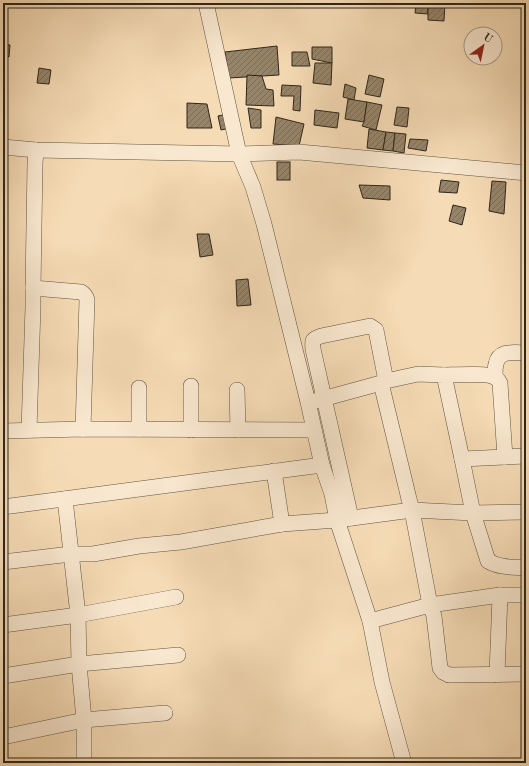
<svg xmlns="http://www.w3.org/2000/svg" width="529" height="766" viewBox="0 0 529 766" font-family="'Old Standard TT',serif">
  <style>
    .building { fill: url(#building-hatch); stroke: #2f2619 }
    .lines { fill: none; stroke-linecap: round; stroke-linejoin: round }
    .minor-casing { stroke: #615440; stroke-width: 16 }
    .minor { stroke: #f9e8d0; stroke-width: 15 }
  </style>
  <defs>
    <pattern id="building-hatch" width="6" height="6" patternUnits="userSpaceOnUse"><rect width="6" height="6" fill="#96856b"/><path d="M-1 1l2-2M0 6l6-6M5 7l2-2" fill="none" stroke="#7b6d57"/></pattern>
  </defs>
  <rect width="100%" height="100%" fill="#f6dcb6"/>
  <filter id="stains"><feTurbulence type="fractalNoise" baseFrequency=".005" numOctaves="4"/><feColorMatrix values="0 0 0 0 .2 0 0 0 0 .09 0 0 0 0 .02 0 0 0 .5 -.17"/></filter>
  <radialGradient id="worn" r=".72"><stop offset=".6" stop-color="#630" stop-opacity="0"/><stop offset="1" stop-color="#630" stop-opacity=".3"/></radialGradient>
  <g class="building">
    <polygon points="416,3 428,3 428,14 415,13"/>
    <polygon points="428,3 445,3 444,21 428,20"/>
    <polygon points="3,44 10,45 9,57 3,56"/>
    <polygon points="277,46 279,75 229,78 225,52"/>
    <polygon points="312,47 332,47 332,63 312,59"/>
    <polygon points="292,52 307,52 310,66 292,66"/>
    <polygon points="315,63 332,63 331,85 313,83"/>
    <polygon points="39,68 51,70 49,84 37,83"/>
    <polygon points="247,75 262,76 266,89 273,90 274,106 246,105"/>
    <polygon points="369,75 384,79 380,97 365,94"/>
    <polygon points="345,84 356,88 354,100 343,97"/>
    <polygon points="282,85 301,86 300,111 293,110 294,96 281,96"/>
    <polygon points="348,99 367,102 364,122 345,119"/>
    <polygon points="367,102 382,105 376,130 362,126 364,122"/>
    <polygon points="187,103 207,104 212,128 187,128"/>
    <polygon points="397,107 409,108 407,127 394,125"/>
    <polygon points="248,108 261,110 261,128 251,128"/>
    <polygon points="315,110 339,113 337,128 314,125"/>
    <polygon points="227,114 230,128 221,130 218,116"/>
    <polygon points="276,117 304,124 299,146 273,144"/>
    <polygon points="369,129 386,132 383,150 367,148"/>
    <polygon points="386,132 395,133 393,151 383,150"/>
    <polygon points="395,133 406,134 404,153 393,151"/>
    <polygon points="410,139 428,140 426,151 408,148"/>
    <rect x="277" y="162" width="13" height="18"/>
    <polygon points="441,180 459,182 457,193 439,192"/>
    <polygon points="492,181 506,182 504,214 489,211"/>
    <polygon points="359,185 390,186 390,200 363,198"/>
    <polygon points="453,205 466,208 462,225 449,221"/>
    <polygon points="197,234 209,234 213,255 200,257"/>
    <polygon points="248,279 251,305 237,306 236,280"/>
  </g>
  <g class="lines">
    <defs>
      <g id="minor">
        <polyline points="206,3 239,154 253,187 264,224 308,402 322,465 332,494 337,520 370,621 382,682 404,763"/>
        <polyline points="3,147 36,150 239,154 299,152 526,173"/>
        <path d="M33,288L81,292C85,294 86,296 87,300L83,429"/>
        <path d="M444,375C453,375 487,373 494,377C497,378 499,381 500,383L505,457"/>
        <path d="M495,377C495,373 495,368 496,364C499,349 515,353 526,353"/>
        <polyline points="191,386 191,430"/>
        <polyline points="139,388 139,429"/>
        <polyline points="237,390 238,430"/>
        <polyline points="315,401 381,383 386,381 418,374 444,375 462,459 526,456"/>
        <polyline points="29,430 33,307 33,288 35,164 36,150"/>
        <polyline points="3,431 83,429 314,430"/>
        <path d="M462,459L473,513L488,561C500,568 513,567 526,568"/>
        <polyline points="274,471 282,524"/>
        <polyline points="65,499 78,615 79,664 84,720 84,763"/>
        <polyline points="3,507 322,465"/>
        <polyline points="526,512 473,513 412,510 430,605 500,595 526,595"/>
        <path d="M351,518L313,349C312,340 312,339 321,336L370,326L376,330L386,381"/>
        <polyline points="3,562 71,554 93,554 139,546 181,542 282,524 337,520 412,510 409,499 381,383"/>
        <polyline points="370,621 430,605 434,616 440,668 443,672 449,675 526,674"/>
        <polyline points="3,625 78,615 176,597"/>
        <polyline points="497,675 500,595"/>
        <polyline points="3,676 79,664 178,655"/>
        <polyline points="3,737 84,720 165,713"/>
      </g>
    </defs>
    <use href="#minor" class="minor-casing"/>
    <use href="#minor" class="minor"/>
  </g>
  <rect width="529" height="766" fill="none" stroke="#f6dcb6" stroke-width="16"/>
  <rect x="4" y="4" width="521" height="758" fill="none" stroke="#2f2619" stroke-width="2"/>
  <rect x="8" y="8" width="513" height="750" fill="none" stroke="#2f2619"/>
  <g transform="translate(483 46) rotate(33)"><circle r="19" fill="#f9e8d0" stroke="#a89a87"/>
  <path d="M0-3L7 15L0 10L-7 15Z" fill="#8f2418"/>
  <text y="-6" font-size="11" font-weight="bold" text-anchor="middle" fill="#2f2619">U</text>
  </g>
  <rect width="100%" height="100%" filter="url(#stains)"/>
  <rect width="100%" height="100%" fill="url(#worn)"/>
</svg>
